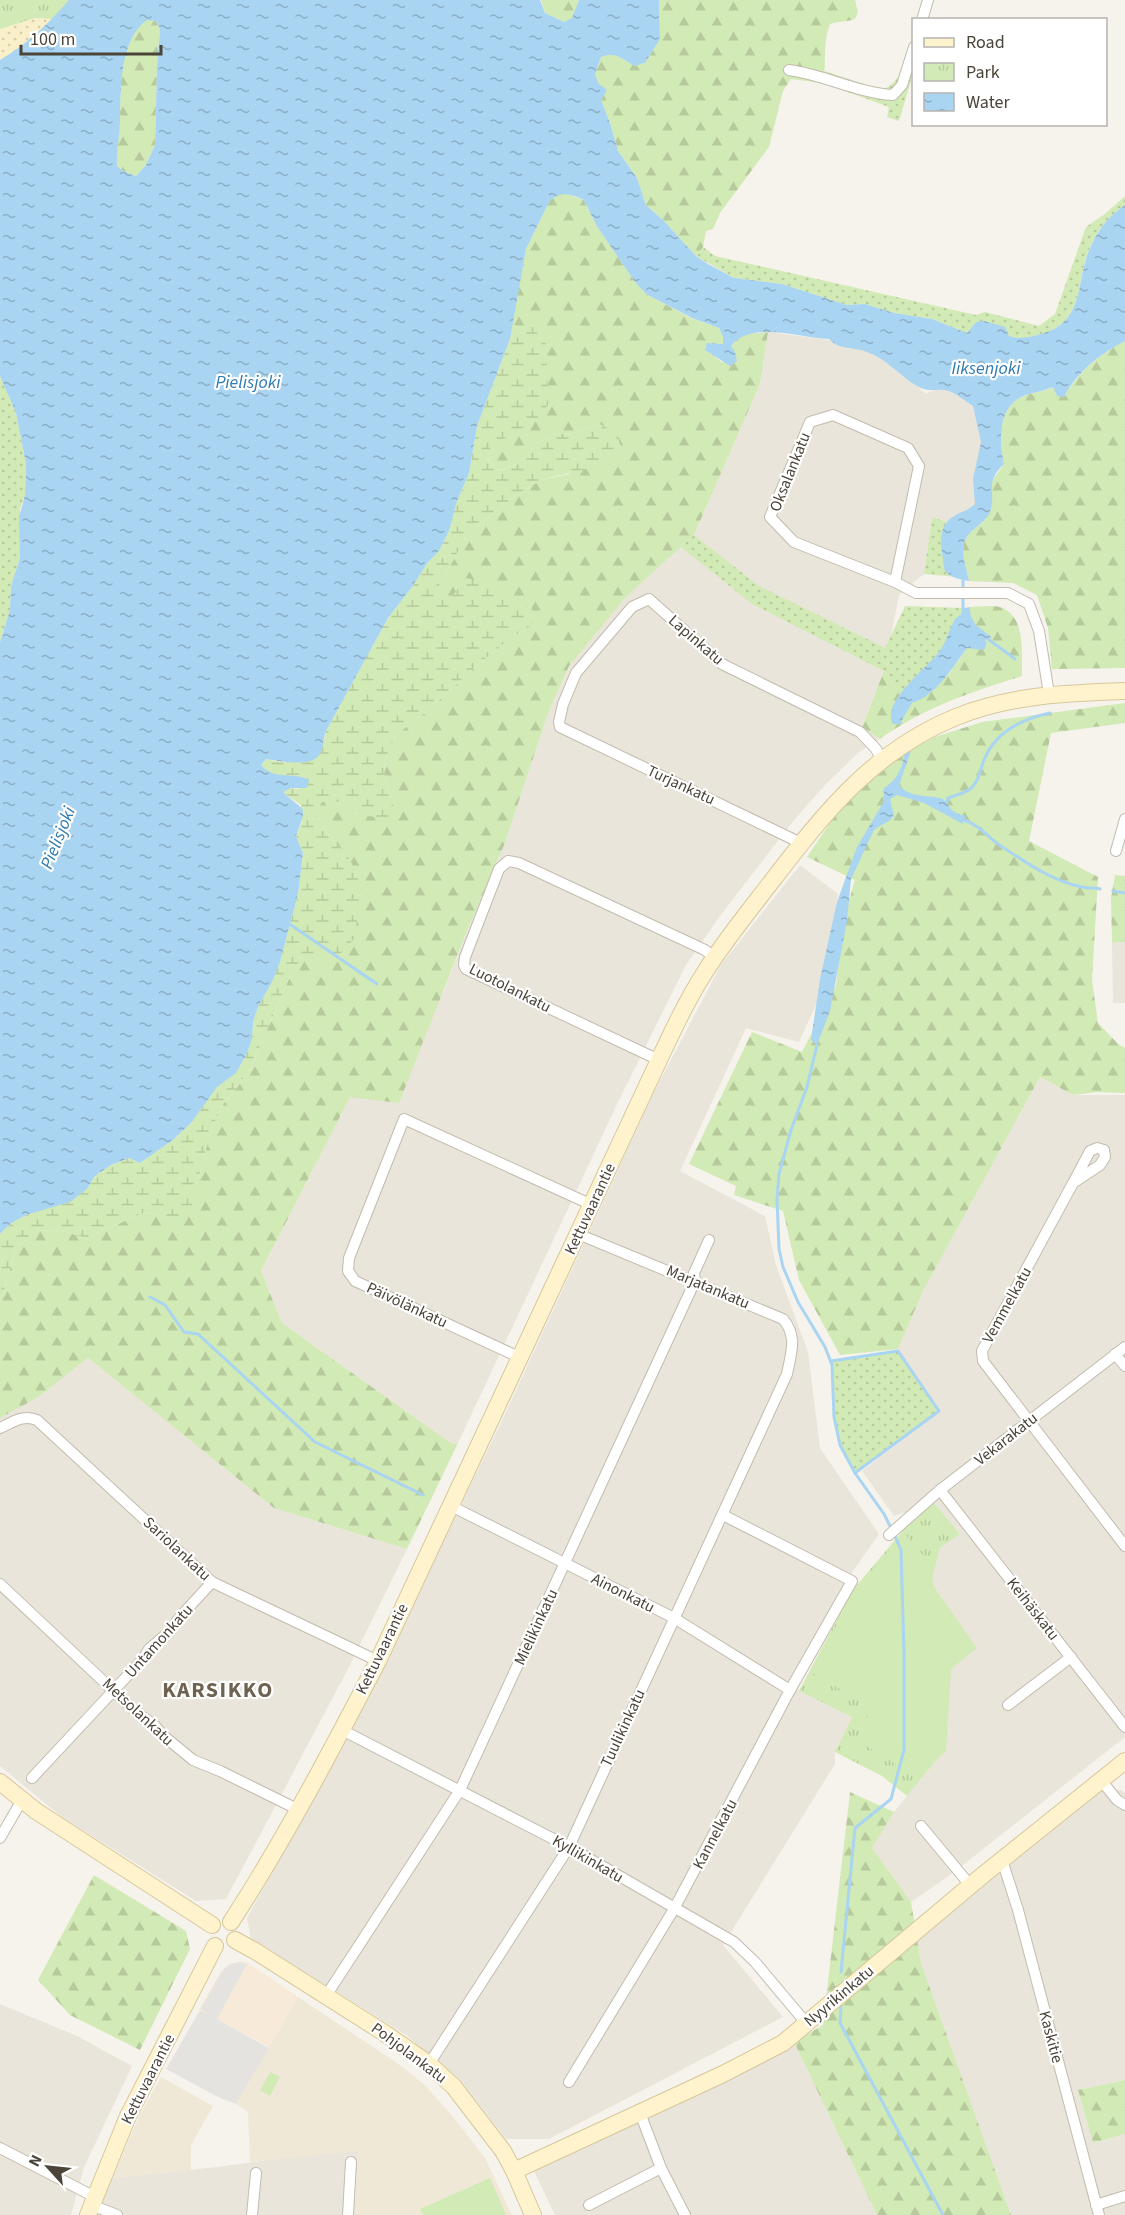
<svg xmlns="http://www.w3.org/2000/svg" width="1125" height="2215" viewBox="0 0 1125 2215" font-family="'Source Sans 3',sans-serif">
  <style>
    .residential { fill: #eae5da }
    .commercial { fill: #f7ead8 }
    .education { fill: #efe8d6 }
    .grass { fill: url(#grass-dots) }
    .forest { fill: url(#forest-firs) }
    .wetland { fill: url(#wetland-marsh) }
    .sand { fill: url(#sand-dots) }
    .park { fill: url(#park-tufts) }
    .pitch { fill: #d2eab5 }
    .parking { fill: #e5e3e0 }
    .water { fill: url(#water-ripples); fill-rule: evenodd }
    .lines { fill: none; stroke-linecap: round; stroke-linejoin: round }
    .stream { stroke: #a9d4f2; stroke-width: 3 }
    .street-casing { stroke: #c2bbae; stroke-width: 12 }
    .secondary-casing { stroke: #d6c79b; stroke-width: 18 }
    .street { stroke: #fff; stroke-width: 10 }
    .secondary { stroke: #fff3cd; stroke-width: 16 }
    .labels { text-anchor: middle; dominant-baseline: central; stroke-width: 4.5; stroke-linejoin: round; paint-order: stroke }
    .street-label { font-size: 16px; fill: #4b4439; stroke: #fff }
    .water-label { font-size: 18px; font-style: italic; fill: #2e7ab2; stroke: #fff }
    .district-label { font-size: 22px; font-weight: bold; letter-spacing: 1.5px; fill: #6e6250; stroke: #fff }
  </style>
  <defs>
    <pattern id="grass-dots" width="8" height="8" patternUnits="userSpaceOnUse" patternTransform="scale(1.5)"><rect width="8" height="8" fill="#d2eab5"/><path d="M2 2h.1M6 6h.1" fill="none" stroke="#b6ca9c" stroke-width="1.8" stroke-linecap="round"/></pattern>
    <pattern id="forest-firs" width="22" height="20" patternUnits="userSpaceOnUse" patternTransform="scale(1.5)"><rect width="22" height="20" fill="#d2eab5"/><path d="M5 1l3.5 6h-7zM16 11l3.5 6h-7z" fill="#b6ca9c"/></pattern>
    <pattern id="wetland-marsh" width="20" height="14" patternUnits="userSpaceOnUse" patternTransform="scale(1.5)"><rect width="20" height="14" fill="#d2eab5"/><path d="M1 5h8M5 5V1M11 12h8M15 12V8" fill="none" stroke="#b6ca9c"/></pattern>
    <pattern id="sand-dots" width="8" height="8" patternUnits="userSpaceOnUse" patternTransform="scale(1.5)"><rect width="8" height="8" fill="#f9efc9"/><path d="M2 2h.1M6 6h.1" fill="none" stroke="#d7cead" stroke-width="1.8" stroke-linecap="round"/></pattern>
    <pattern id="park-tufts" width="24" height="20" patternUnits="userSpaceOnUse" patternTransform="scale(1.5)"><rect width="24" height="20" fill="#d2eab5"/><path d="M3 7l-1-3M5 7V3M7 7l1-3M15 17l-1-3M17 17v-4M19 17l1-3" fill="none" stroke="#b6ca9c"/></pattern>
    <pattern id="water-ripples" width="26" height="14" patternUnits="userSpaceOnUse" patternTransform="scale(1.5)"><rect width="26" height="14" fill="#a9d4f2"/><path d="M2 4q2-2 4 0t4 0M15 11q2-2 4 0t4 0" fill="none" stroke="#8caec5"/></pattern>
  </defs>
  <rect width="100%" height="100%" fill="#f6f3ec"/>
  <g class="residential">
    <polygon points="768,332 853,343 888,361 926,394 944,384 973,401 983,437 975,510 946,522 932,518 924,574 899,595 884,671 862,726 880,739 859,752 824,786 794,820 720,916 686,965 619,1100 458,1443 452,1444 282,1323 261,1271 350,1097 443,993 466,933 505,843 548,713 569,666 626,597 694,535 760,384"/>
    <polygon points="800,865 838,894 824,987 799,1042 746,1028 680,1171 765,1216 776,1265 808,1352 820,1448 879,1534 842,1587 791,1678 799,1691 852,1717 835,1752 835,1764 723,1945 783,2017 549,2139 506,2139 463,2083 406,2035 251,1939 247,1918 352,1727 405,1621 506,1412 654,1092 721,965"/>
    <polygon points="1125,942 1125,1003 1113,1003 1112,943"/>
    <polygon points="1040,1077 1073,1095 1125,1095 1125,1737 949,1876 911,1902 871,1848 894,1812 944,1751 929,1592 940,1548 960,1534 934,1503 894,1516 862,1471 938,1413 898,1349 922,1293"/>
    <polygon points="88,1358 274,1508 407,1549 348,1669 226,1899 196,1901 62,1817 0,1766 0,1418 37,1398"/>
    <polygon points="1121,1790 1125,1793 1125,2080 1078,2090 1093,2143 1125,2134 1125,2215 1011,2215 921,1963 917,1937 1097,1791"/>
    <polygon points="0,2004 77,2036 132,2066 84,2167 71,2215 0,2215"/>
    <polygon points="794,2042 877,2215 555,2215 532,2167"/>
    <polygon points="358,2151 354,2215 97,2215 113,2178 217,2167 312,2154"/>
  </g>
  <polygon class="commercial" points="240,1961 248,1963 298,1997 269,2047 199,2009 221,1971 230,1964"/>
  <g class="education">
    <polygon points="298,1997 397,2063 425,2085 454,2118 485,2158 512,2215 354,2215 358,2151 250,2162 248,2112 236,2104"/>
    <polygon points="161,2077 213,2106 191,2145 191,2170 113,2178 139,2116"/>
  </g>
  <g class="grass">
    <path d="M913,33V74L899,121L887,117L889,107L823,83L825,71L882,90C904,82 907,53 913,33Z"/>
    <path d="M1125,196V205C1109,216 1098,229 1090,247C1075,281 1086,322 1041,334C1033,336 1022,340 1014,338C1001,336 988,327 976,322L967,333L932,319L894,313L865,304L847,305L782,284L734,278L696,256L703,247L715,256L976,315L985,312L1039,326L1055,314L1086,227L1106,213Z"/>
    <polygon points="0,376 16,413 26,464 25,495 20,509 20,558 11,586 10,610 0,642"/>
    <polygon points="932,517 946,522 946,532 958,577 924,574"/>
    <polygon points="694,535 759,586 885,648 905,606 965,608 959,629 904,702 884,671 752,604 681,547"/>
    <polygon points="898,1351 939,1411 855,1473 840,1445 835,1425 831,1361"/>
  </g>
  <g class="forest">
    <polygon points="541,0 579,0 572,19 564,22 545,13"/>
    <path d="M659,0H855L858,12L855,19C847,22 839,21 830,24C822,44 827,63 823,83L791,79L783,91L769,147L720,213L713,229L706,231L703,247L696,256L664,221L646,205L637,178L618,151L610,123L601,100L603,95L595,75L601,57C616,51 622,59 635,66L645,63L660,39Z"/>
    <path d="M147,19L156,21L160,29L157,67L155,145L146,165L136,176L123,171L117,166C116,151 119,135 120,120C121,87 118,41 147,19Z"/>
    <path d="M564,193L584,200L596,225L635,282L646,294L691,318L719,328L723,337V344L708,343L706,350L723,363C734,336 740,334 768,332L760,384L694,535L626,597L569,666L548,713L505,843L466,933L399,1103L350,1097L261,1271L282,1323L452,1444L458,1443L407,1549L274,1508L88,1358L37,1398L0,1418V1304L16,1247L38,1231L59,1230L86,1238L145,1212L171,1219L197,1184L211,1129L223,1104L236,1089L251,1067L288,981L302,955L317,954L350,859L327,833L315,812L322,802H339L358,814L394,802L384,777L385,759L396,735L428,710L481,662L511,638L532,625V609L510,598L450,599L439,585L468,534L515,496L541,480L569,474L600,424L575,433L556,434L539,442L518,464L497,471L487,458L522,334L512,322L526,249L549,202L554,196Z"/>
    <path d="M1125,341V668L1052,669L1048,628L1037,595L1013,583L969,581C966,568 958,547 968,535C972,528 981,525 986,519L991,482L1004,464C999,440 997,405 1026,395C1036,392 1045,391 1054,387L1064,397C1078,372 1100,354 1125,341Z"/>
    <path d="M970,607C979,607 991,605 1000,607C1027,616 1021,654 1022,676C971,692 923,708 880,739L862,727L884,671L904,702L948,675L967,648Z"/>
    <polygon points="1125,703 1125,723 1051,733 1029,841 1098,877 1092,980 1098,1023 1118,1044 1125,1048 1125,1093 1097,1092 1073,1095 1040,1077 922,1293 898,1349 840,1355 799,1280 783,1211 734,1195 736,1186 689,1164 752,1032 802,1052 836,985 845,914 855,880 807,857 838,811 868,783 903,754 935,737 982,722"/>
    <polygon points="1115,875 1125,876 1125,942 1112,943 1111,898"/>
    <polygon points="850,1792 894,1812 872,1848 911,1902 921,1963 1011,2215 877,2215 794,2042 823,2025"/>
    <polygon points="94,1875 186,1931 190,1949 140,2050 70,2015 38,1980"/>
    <polygon points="1125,2080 1125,2134 1093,2143 1078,2090"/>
  </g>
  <path class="wetland" d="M512,322L522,334L532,326L546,344L548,405L534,422L491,446L487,459L498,471L518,464L539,442L556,434L575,433L600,424L617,434L622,451L605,464L541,480L515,496L468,534L439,585L450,599L466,578L483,582L532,609V625L511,638L481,662L428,710L396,735L385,759L384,777L394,802L390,820L358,814L339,802H322L315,812L327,833L350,859L362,889L354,939L338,956H302L288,981L251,1067L236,1089L223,1104L211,1129L190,1212L171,1219L145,1212L86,1238L59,1230L38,1231L16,1247L0,1304V1234L10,1224L26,1215L70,1201L87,1189L95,1176L111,1165L129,1158L140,1163L173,1140L191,1123L217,1087L236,1072L247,1053L252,1039L253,1022L258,1007L272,982L280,962L298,894L303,853L296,836L302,822L301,805L282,792L291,788L299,789L295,776C282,777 270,776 261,765L266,759L280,762H305L323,746L326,731L388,618L412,587L428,562L439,551L449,531L457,501L469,473L477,426L510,339Z"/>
  <polygon class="sand" points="35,18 53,19 18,49 0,60 0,29"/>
  <g class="park">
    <polygon points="0,0 72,0 53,19 35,18 0,29"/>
    <polygon points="934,1503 960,1534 940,1548 929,1592 949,1668 944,1751 907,1796 882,1776 835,1752 852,1717 799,1691 852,1591 911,1521"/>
  </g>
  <g class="pitch">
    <path d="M904,1533L928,1561L934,1587L977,1648L951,1669L946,1751L916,1777L858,1741L871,1707L812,1673C835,1622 866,1574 904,1533Z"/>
    <polygon points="270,2072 280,2077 270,2096 260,2091"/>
    <polygon points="490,2178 506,2215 423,2215 420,2209"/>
  </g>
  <polygon class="parking" points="239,1962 247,1964 217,2019 269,2048 236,2104 218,2097 166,2069 200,2010 209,2014 201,2009 222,1971 230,1964"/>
  <g class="water">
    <path d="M69,0H540L545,13L564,22L572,18L579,0H659L660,39L645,63L635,66C622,59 616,51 601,57L595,75L599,84L607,90L601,100L610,123L618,151L637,178L646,205L664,221L696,256L708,264L734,278L782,284L847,305L865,304L894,313L932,319L967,333L976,322L984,321L1005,327L1009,336C1019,340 1030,337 1041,334C1086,322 1075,282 1090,248C1098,229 1109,216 1125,205V341C1100,354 1077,372 1064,397L1057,396L1053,387C1044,391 1035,392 1026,395C997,405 999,440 1004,464C983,484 997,492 990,512C984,526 967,529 964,544C961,555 967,570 969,581C962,580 952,578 947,573C943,569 944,564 943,559C941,546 938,534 947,522C954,513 967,512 975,504L973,479L981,442L973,406C965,401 957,394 949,391C937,387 931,394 917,386C900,376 887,359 867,352C853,346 840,351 829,339C799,338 752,320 731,346L735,352L737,361L730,366L705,350L707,343L723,344V337L719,328L692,318L646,294L635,282L596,225L584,200C571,194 560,190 549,202L526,249L510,339L477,426L469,473L457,501L449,531L439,551L428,562L412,587L388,618L326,731C323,739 324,747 320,754C313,768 280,761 266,759L261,765C274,781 293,771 309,780L307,788H291L283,792C304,813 309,802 296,836L303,853L298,894L280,962L272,982L258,1007L253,1022L252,1039L247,1053L236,1073L217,1087L191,1123L173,1140L140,1163L129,1158L111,1165L95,1176L87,1189L70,1202L26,1215L10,1224L0,1234V642L10,610L11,586L20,558L19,517L25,495L26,464L16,413L0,376V60C26,45 49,23 69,0ZM147,20L156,21L160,29L157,67L155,145L146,165L136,176L123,171L117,166C116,151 120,135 120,120C121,89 119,40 147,20Z"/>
    <path d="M970,607C969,622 980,629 992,637L985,640L987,643L984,650L967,648C952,668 937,695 912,703L902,720V724H893C881,702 926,669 939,652C946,643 948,632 953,623C956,616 962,616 964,608Z"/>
    <path d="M911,751L899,785C910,798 925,795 940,798C946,800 947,804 950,808C953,812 959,814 963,816V824L924,803L897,795L890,799L894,816C889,823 881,824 874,830L851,879L847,921L830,1011L817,1045L811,1040L820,979L837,902L857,847L883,803L884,788C896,781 903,768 904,754Z"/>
  </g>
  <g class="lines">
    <g class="stream">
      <polyline points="963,580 963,589"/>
      <polyline points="963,596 963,612"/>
      <polyline points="988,639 1015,659"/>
      <path d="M947,802L948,798C955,795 964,794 970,789C979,782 980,770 984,760C995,732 1022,719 1050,713"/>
      <path d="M963,816L964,820C979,825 986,835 998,844C1024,861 1051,881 1082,887C1088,889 1094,887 1100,889"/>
      <polyline points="1113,891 1125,893"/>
      <polyline points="288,923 377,984"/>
      <polyline points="817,1045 807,1087 791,1130 779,1174 777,1199 779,1249 783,1267 798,1302 825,1347 832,1365 834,1417 840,1445 855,1473 884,1514 891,1528"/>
      <polyline points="150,1297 165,1305 184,1332 198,1334 315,1442 423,1495"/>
      <polyline points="831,1361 898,1351 939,1411 855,1473"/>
      <polyline points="841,1972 855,1828 891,1799 904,1750 904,1652 901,1550 894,1534"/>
      <polyline points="841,2006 840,2023 943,2215"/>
    </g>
    <defs>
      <g id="street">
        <polyline points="922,20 928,0"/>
        <path d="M789,70C825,75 858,93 893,95L902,85L914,47"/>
        <polyline points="895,582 919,466 908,448 833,415 810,422 770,517 794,542 895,582 916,593 1008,593 1029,604 1039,631 1049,694"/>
        <polyline points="801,843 560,727 559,722 563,704 576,673 632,607 649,599 722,664 860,732 876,749 882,760"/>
        <polyline points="1116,851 1125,819"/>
        <polyline points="659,1060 466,969 464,965 465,957 499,869 508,861 519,863 705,950 714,957"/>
        <polyline points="1073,1183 1090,1151 1097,1148 1104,1150 1105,1157 1100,1165 1073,1183 982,1351 983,1361 1125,1546"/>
        <polyline points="1115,1354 1125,1366"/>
        <polyline points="521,1358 355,1281 348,1271 349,1258 404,1119 592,1205"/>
        <path d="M0,1428C13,1422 24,1414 37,1420L212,1582L378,1661"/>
        <polyline points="940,1490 1125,1727"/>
        <polyline points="451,1506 674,1618 790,1690"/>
        <polyline points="889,1535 940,1490 1125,1347"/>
        <polyline points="0,1584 135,1711 155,1726 165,1737 193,1760 220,1771 297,1809"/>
        <polyline points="1008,1705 1071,1657"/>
        <polyline points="342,1730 569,1847 734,1942 755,1962 807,2024"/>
        <polyline points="32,1778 143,1659 149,1649 169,1632 180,1617 212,1582"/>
        <polyline points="1101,1780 1117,1800 1125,1805"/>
        <polyline points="921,1826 970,1885"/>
        <polyline points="0,1838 22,1800"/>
        <polyline points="1002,1860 1018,1910 1099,2215"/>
        <polyline points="326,1996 460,1790 695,1281 694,1273 709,1240"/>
        <path d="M429,2064L569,1847L787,1374C791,1353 798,1337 783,1319L578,1234"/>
        <polyline points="569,2082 674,1909 790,1690 852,1581 723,1515"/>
        <polyline points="640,2113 661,2168 685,2215"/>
        <polyline points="0,2148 95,2197"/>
        <polyline points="589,2205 661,2168"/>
        <polyline points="1096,2205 1125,2196"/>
        <polyline points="99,2208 117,2215"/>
        <polyline points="252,2215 256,2173"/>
        <polyline points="348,2215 351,2162"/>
      </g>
      <g id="secondary">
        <polyline points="0,1782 36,1811 212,1925"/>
        <path d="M231,1922C285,1839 332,1749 378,1661L659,1060C673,1030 687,1000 705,972C725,940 749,911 772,881C825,812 873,751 956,717C1010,695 1067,693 1125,691"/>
        <polyline points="235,1940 255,1951 386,2034 429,2064 454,2087 503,2151 514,2171 533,2215"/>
        <polyline points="514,2171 723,2074 783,2043 983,1875 1125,1761"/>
        <polyline points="88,2215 128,2116 215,1946"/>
      </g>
    </defs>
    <use href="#street" class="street-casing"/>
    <use href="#secondary" class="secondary-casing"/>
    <use href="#street" class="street"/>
    <use href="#secondary" class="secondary"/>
  </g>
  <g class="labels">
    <g class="street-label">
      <text transform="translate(790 472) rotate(-68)">Oksalankatu</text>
      <text transform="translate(696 640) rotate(41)">Lapinkatu</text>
      <text transform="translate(681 785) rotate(25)">Turjankatu</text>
      <text transform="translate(510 988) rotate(27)">Luotolankatu</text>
      <text transform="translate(590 1209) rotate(-65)">Kettuvaarantie</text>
      <text transform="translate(708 1287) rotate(23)">Marjatankatu</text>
      <text transform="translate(407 1305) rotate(25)">Päivölänkatu</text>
      <text transform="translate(1007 1305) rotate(-61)">Vemmelkatu</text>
      <text transform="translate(1006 1439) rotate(-38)">Vekarakatu</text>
      <text transform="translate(177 1549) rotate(43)">Sariolankatu</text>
      <text transform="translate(623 1593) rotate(27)">Ainonkatu</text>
      <text transform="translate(1033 1609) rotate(52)">Keihäskatu</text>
      <text transform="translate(536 1627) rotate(-65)">Mielikinkatu</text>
      <text transform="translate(159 1641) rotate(-48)">Untamonkatu</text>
      <text transform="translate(382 1649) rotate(-64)">Kettuvaarantie</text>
      <text transform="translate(138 1712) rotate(43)">Metsolankatu</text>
      <text transform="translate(623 1728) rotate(-65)">Tuulikinkatu</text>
      <text transform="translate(715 1834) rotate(-62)">Kannelkatu</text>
      <text transform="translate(588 1859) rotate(30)">Kyllikinkatu</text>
      <text transform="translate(839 1996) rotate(-40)">Nyyrikinkatu</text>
      <text transform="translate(1051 2037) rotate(75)">Kaskitie</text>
      <text transform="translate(409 2053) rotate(37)">Pohjolankatu</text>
      <text transform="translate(148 2079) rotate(-63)">Kettuvaarantie</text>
    </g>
    <g class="water-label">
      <text x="986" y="368">Iiksenjoki</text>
      <text x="248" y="382">Pielisjoki</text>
      <text transform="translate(58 838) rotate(-68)">Pielisjoki</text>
    </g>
    <g class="district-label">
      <text x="218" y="1690">KARSIKKO</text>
    </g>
  </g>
  <rect x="912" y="18" width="195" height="108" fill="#ffffff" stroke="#b7b4b0" stroke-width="1.5"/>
  <rect x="924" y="38" width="30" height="9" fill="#fff3cd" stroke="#b7b4b0" stroke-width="1.5"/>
  <text x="966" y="48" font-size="18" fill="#4b4439">Road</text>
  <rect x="924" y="63" width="30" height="18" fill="url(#park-tufts)" stroke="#b7b4b0" stroke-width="1.5"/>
  <text x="966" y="78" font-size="18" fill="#4b4439">Park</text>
  <rect x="924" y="93" width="30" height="18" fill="url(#water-ripples)" stroke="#b7b4b0" stroke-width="1.5"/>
  <text x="966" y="108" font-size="18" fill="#4b4439">Water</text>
  <g transform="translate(48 2167) rotate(297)" stroke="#ffffff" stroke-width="4.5" paint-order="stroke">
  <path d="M0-4.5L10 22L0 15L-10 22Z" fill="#4b4439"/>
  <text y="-9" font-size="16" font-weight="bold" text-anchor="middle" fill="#4b4439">N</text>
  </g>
  <path d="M21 45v9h140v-9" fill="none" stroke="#4b4439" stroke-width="3"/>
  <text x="30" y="45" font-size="18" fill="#4b4439" stroke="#ffffff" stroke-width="4.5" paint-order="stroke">100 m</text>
</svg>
